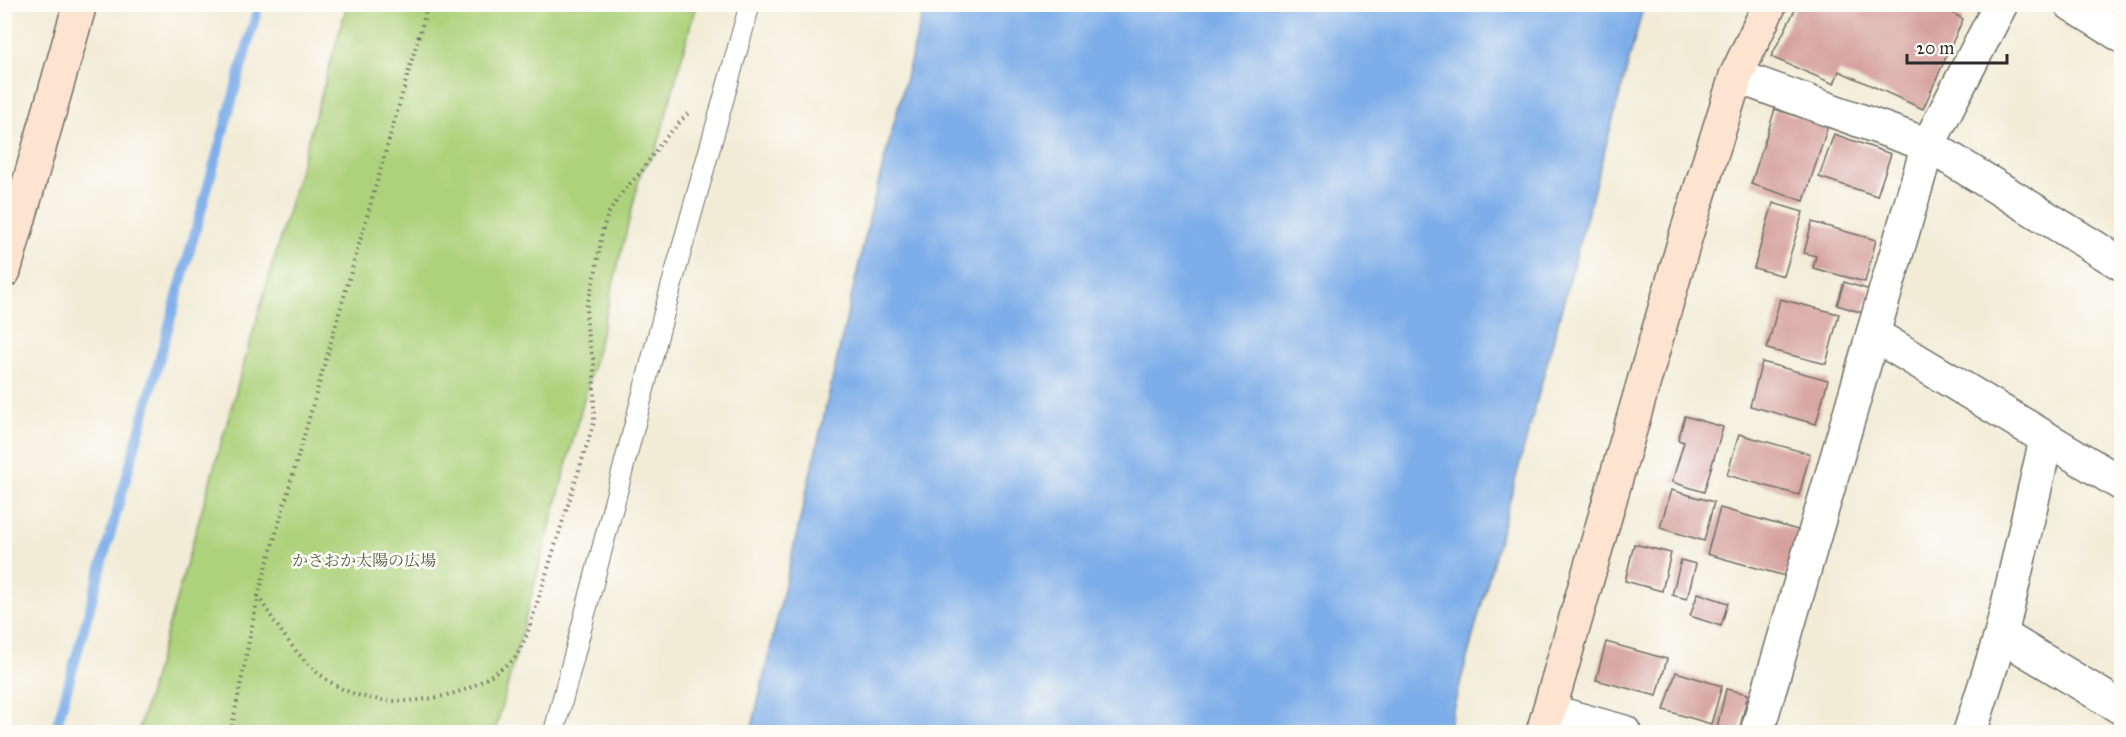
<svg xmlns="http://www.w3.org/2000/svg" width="2126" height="737" viewBox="0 0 2126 737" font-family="'IM FELL Great Primer','Noto Serif JP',serif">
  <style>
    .green { fill: #add27b; stroke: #6c7e53; stroke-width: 1.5 }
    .water { fill: #7eaee9; stroke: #546c8a; stroke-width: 1.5 }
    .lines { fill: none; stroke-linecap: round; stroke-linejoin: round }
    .stream { stroke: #7eaee9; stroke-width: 10 }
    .building { fill: #d5a19e }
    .lane-casing { stroke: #716f67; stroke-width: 22 }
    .street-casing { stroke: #716f67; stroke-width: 36 }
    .secondary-casing { stroke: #716f67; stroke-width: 36 }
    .path { stroke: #716f67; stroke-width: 4; stroke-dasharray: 1.5 4.5; stroke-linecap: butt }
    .lane { stroke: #fff; stroke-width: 20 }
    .street { stroke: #fff; stroke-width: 33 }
    .secondary { stroke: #fde4d1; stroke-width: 33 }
    .labels { text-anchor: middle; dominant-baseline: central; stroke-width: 5; stroke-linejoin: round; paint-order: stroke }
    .park-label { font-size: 16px; fill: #525d43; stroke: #fdfcf7 }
  </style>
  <rect width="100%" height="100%" fill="#fdfcf7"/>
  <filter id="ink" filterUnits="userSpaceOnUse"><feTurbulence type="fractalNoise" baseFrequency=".0167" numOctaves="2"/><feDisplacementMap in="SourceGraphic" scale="12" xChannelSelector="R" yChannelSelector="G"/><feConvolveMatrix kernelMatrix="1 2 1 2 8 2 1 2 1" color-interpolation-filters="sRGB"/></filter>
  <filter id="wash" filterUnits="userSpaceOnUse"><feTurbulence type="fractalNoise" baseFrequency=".008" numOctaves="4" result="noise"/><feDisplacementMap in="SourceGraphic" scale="24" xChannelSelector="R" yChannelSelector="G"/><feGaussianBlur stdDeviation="1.35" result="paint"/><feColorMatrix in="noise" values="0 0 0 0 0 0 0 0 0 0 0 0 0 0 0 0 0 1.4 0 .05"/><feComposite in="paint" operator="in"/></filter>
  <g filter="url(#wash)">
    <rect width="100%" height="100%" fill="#f2ecd7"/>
    <polygon class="green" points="347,5 696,5 656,152 641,172 594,362 495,732 138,732"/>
    <polygon class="water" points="925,5 1644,5 1447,732 751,732 872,207"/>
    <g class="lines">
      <polyline class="stream" points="55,732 259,4"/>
    </g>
    <g id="blocks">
      <g class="building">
        <polygon points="1798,4 1946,4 1944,8 1963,19 1923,109 1839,71 1834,84 1771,57"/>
        <polygon points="2109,4 2122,4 2122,12"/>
        <polygon points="1775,109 1828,126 1804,201 1751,184"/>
        <polygon points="1834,134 1891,154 1877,196 1819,177"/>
        <polygon points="1773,203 1803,212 1784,276 1754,268"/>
        <polygon points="1812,222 1876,240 1865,282 1813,268 1816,256 1804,253"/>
        <polygon points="1844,282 1870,290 1863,313 1837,305"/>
        <polygon points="1780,299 1839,314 1826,364 1767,349"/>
        <polygon points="1762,362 1828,380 1816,424 1750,406"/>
        <polygon points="1685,416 1723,427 1704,492 1672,482 1684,442 1678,440"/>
        <polygon points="1739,434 1810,454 1799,495 1727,475"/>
        <polygon points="1671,490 1714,502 1704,541 1660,528"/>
        <polygon points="1720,508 1798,530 1785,576 1707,554"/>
        <polygon points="1634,544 1671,553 1662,591 1625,581"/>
        <polygon points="1681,560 1696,564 1687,599 1672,595"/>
        <polygon points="1698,593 1728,603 1721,626 1690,616"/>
        <polygon points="1606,642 1667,659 1657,696 1596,680"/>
        <polygon points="1676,672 1722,686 1711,724 1664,710"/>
        <polygon points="1726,689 1748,694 1739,732 1716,732"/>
      </g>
    </g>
  </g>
  <g filter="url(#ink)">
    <use href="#blocks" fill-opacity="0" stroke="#716f67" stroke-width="1.5"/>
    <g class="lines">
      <defs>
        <polyline id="lane" points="554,732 665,309 750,4"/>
        <g id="street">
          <polyline points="2071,4 2122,36"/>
          <polyline points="1736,76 1928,145 2122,264"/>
          <polyline points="1873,334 2122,484"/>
          <polyline points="2001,635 2122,708"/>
          <polyline points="1549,711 1624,732"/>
          <polyline points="1757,732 1928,145 2001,4"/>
          <polyline points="1970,732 2001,635 2046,440"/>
        </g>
        <g id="secondary">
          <polyline points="4,271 80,4"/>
          <polyline points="1543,732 1687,232 1736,76 1770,4"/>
        </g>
      </defs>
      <use href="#lane" class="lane-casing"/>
      <use href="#street" class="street-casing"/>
      <use href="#secondary" class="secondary-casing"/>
      <g class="path">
        <path d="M258,596C279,629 300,664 335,685C372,707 424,704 464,690C476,686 488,677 499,670C504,666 510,663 514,659C519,652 523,643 527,635L594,422V362L588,339L586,309L595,275L603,228L608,214L623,191L641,172L661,143L690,111"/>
        <polyline points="231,732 258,596 428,4"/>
      </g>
      <use href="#lane" class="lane"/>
      <use href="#street" class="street"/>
      <use href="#secondary" class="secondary"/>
    </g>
  </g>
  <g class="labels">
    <g class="park-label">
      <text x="364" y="560">かさおか太陽の広場</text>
    </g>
  </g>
  <rect width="2126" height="737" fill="none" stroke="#fdfcf7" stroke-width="24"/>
  <path d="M1907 54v9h100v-9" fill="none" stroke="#2b2b2b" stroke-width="3"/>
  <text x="1916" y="54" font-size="18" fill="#2b2b2b" stroke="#fdfcf7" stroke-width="4.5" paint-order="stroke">20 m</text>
</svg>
